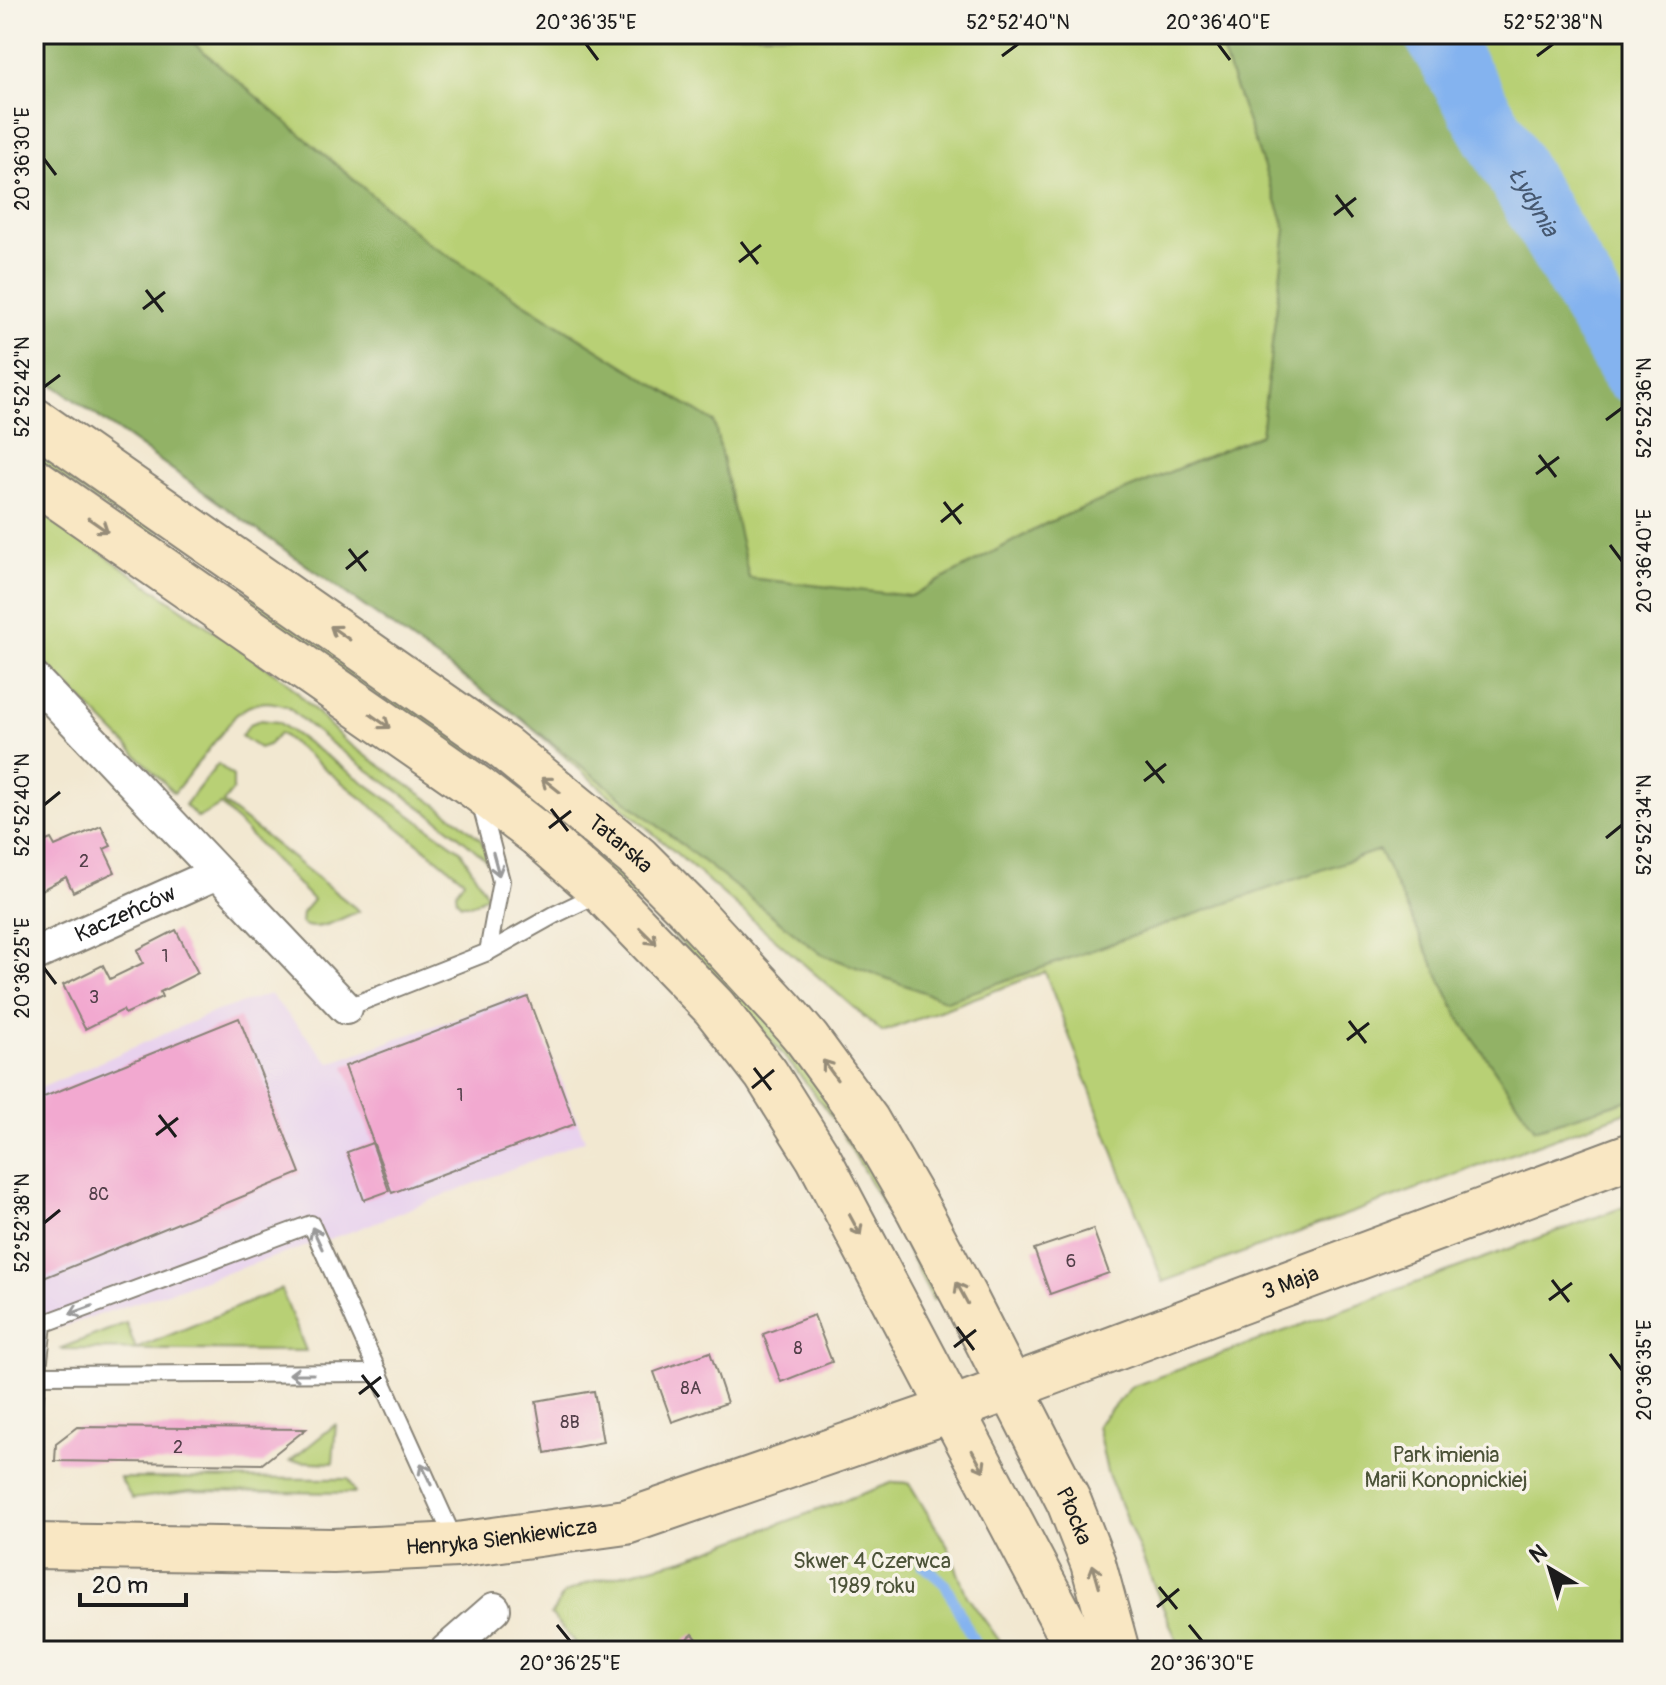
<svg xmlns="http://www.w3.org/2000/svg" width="1666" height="1685" viewBox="0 0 1666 1685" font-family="Pangolin,sans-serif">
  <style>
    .built { fill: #e8d2ee }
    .green { fill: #b8d075; stroke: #6a7648; stroke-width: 2 }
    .forest { fill: #92b266; stroke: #576741; stroke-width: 2 }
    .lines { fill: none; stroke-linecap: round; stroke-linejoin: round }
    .stream { stroke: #84b3ef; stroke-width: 11 }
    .river { stroke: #84b3ef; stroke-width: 64 }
    .building { fill: #f2a9d0 }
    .lane-casing { stroke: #878276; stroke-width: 20 }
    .street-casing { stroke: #878276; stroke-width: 36 }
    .secondary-casing { stroke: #878276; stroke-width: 48 }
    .lane { stroke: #fff; stroke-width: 16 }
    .street { stroke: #fff; stroke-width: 32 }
    .secondary { stroke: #f9e7c3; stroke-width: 44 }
    .oneway { stroke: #968c78 }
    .oneway2 { stroke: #999 }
    .ticks { fill: none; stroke: #1c1c1c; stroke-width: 3 }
    .labels { text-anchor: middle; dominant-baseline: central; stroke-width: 7; stroke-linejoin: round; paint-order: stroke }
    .number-label { font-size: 18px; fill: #523f49 }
    .street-label { font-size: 22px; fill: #1c1c1c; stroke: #f7f3e8 }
    .park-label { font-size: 22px; fill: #4b5237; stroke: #f7f3e8 }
    .water-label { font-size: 24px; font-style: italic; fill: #465870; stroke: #f7f3e8 }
    .neatline { fill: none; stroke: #1c1c1c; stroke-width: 3 }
    .ticks-label { font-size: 20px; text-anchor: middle; fill: #1c1c1c }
  </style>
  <rect width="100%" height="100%" fill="#f7f3e8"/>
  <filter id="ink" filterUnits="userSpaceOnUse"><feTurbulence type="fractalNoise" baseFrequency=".0125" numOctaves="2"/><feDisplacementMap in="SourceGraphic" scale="16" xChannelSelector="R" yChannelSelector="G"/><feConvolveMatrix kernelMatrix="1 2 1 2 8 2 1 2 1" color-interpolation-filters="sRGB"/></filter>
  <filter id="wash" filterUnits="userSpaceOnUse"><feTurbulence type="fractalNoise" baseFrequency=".006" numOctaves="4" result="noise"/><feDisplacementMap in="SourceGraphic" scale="32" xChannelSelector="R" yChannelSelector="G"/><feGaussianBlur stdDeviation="1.8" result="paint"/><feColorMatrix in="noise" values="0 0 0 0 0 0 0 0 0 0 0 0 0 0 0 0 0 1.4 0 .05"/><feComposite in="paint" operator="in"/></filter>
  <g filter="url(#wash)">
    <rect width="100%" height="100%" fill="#f2e8d1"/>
    <polygon class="built" points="526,993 585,1140 353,1231 34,1336 34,1091 214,1012 270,994 330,1063"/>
    <g class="green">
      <polygon points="34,34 1632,34 1632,1110 1163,1282 1045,972 882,1032 518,716 34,371"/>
      <polygon points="34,446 471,747 593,843 763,1014 839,1109 942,1296 933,1300 896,1227 837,1124 799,1074 738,1002 657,918 459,752 34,458"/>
      <path d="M34,506L286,681L345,741L458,820L481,840L492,866C432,806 351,766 288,707C267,699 253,701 236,715L174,793L34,651Z"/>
      <polygon points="260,720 278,722 460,850 487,895 473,904 461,904 457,900 456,892 464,880 280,733 268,745 259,748 241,736 250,724"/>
      <path d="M218,764L233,776V790L223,803L359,911C343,917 316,935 301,923L302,913L313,900L221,805L198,818L185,805Z"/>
      <polygon points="1632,1204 1632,1651 1181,1651 1107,1472 1097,1425 1131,1387"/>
      <polygon points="281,1289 306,1351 59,1349 126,1323 136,1349"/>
      <polygon points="336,1423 333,1463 290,1461 336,1424"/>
      <polygon points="120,1478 348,1479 355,1493 191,1491 132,1499"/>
      <polygon points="894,1482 909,1483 948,1547 967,1596 1007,1651 582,1651 551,1615 564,1594 587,1583 684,1559"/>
    </g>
    <polygon class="forest" points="34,34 183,34 428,243 714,422 749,578 911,596 1047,523 1261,434 1286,229 1216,34 1436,34 1632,371 1632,1099 1535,1129 1458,1016 1379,850 947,1001 821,954 518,716 34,371"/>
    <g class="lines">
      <polyline class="stream" points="922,1564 945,1584 979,1651"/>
      <path class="river" id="s1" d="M1436,34L1632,371"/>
    </g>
    <g id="blocks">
      <g class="building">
        <polygon points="101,826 111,846 104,849 115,872 73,892 66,877 34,894 40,907 34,910 34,846 51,839 55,846"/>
        <polygon points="176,930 198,973 160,992 162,997 125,1014 123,1010 85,1029 63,985 103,965 110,979 143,963 137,950"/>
        <polygon points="528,997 575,1124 392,1193 345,1066"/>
        <polygon points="239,1018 300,1173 34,1282 34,1101"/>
        <polygon points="372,1143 389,1191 364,1200 347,1152"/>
        <polygon points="1093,1229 1109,1273 1050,1294 1034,1249"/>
        <polygon points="814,1315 832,1362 781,1382 763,1334"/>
        <polygon points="710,1352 727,1403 672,1422 654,1372"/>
        <polygon points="594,1391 603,1442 545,1453 536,1401"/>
        <polygon points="77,1427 306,1429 262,1464 55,1461 56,1443"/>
        <polygon points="693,1634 707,1651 673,1651"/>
      </g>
    </g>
  </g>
  <g filter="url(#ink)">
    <use href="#blocks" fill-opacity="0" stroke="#878276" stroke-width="2"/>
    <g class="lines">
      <defs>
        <g id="lane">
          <polyline points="480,801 501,881 488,952"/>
          <polyline points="346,1008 488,952 554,915 598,894"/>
          <polyline points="37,1375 379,1373"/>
          <polyline points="34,1403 43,1324 311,1224 456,1544"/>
        </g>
        <g id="street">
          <polyline points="34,679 346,1008"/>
          <path id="s2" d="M34,955L217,873"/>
          <polyline points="446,1651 494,1609"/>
        </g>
        <g id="secondary">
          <path id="s3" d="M34,420L504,748L638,858L690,910L784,1012L807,1039L867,1121L918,1209L964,1296L1069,1502L1093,1563L1117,1651"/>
          <polyline points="34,480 477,788 537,834 603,892 714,1007 766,1074 818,1157 1079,1651"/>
          <path id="s4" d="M34,1546L333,1551L457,1545L626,1522L950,1410L1632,1155"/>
        </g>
      </defs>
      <use href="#lane" class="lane-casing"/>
      <use href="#street" class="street-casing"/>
      <use href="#secondary" class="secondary-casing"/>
      <use href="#lane" class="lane"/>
      <use href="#street" class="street"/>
      <use href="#secondary" class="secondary"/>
    </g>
    <defs><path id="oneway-shaft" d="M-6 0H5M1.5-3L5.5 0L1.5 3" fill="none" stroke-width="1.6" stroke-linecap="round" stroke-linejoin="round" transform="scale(2)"/></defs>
    <g class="oneway">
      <use href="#oneway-shaft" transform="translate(98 525) rotate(35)"/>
      <use href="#oneway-shaft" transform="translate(340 633) rotate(-145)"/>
      <use href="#oneway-shaft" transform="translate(380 721) rotate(35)"/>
      <use href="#oneway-shaft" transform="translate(551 785) rotate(-142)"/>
      <use href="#oneway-shaft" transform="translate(648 936) rotate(45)"/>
      <use href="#oneway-shaft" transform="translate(830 1070) rotate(-126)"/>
      <use href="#oneway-shaft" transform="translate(855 1225) rotate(62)"/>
      <use href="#oneway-shaft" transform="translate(962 1293) rotate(-118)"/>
      <use href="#oneway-shaft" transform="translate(978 1461) rotate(61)"/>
      <use href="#oneway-shaft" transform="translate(1096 1576) rotate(-106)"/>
    </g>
    <g class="oneway2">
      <use href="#oneway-shaft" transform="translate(496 864) rotate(75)"/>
      <use href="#oneway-shaft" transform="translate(317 1238) rotate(-115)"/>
      <use href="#oneway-shaft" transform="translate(81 1310) rotate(160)"/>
      <use href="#oneway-shaft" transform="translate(301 1374) rotate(180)"/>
      <use href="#oneway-shaft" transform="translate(426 1474) rotate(-115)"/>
    </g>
  </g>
  <path class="ticks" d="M586,44L598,60M1218,44L1230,60M1002,56L1018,44M1537,56L1553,44M44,159L56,175M1336,195L1353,217M1334,215L1356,198M741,242L758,264M739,262L761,245M146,290L163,312M143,309L165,292M44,387L60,375M1606,420L1622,408M1539,455L1556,477M1536,474L1559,457M944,502L961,524M941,522L963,504M1610,545L1622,561M349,549L366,571M346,569L368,551M1146,761L1164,783M1144,781L1166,764M44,805L60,792M551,809L568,831M549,828L571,811M1606,838L1622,825M44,968L56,984M1349,1021L1366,1043M1347,1040L1369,1023M754,1068L771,1090M752,1088L774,1070M159,1115L176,1137M156,1135L178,1118M44,1223L60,1210M1552,1280L1569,1302M1549,1300L1572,1283M957,1327L974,1350M954,1347L976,1330M1610,1354L1622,1370M362,1375L379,1397M359,1394L381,1377M1159,1587L1177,1609M1157,1607L1179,1589M557,1625L570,1641M1189,1625L1202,1641"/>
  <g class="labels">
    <g class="number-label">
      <text x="84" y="861">2</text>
      <text x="165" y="956">1</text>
      <text x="94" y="997">3</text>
      <text x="460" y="1095">1</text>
      <text x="99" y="1194">8C</text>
      <text x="1071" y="1261">6</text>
      <text x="798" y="1348">8</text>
      <text x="691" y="1388">8A</text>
      <text x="570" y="1422">8B</text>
      <text x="178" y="1447">2</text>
    </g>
    <g class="street-label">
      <text stroke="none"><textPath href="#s3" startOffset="724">Tatarska</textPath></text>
      <text stroke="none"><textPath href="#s2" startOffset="100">Kaczeńców</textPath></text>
      <text stroke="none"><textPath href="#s4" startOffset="1300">3 Maja</textPath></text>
      <text stroke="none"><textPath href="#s3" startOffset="1542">Płocka</textPath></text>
      <text stroke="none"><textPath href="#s4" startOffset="468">Henryka Sienkiewicza</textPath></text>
    </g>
    <g class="park-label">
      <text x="1446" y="1455">Park imienia<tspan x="1446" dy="25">Marii Konopnickiej</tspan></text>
      <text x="872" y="1561">Skwer 4 Czerwca<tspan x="872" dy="25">1989 roku</tspan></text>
    </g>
    <g class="water-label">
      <text stroke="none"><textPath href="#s1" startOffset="194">Łydynia</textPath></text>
    </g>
  </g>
  <rect width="1666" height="1685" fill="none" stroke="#f7f3e8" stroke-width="88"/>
  <g transform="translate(1550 1569) rotate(322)" stroke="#f7f3e8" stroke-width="6" paint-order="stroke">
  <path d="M0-6L14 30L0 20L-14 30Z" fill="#1c1c1c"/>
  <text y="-12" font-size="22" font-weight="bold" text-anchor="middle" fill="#1c1c1c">N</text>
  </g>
  <path d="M80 1593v12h106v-12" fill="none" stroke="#1c1c1c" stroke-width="4"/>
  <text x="92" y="1593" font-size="24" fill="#1c1c1c" stroke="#f7f3e8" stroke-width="6" paint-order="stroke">20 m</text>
  <rect x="44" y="44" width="1578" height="1597" class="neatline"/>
  <g class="ticks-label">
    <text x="586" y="29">20°36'35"E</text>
    <text x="1018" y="29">52°52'40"N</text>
    <text x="1218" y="29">20°36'40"E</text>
    <text x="1553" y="29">52°52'38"N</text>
    <text transform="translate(22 159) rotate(-90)" y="7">20°36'30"E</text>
    <text transform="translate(22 387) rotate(-90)" y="7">52°52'42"N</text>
    <text transform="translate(1644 408) rotate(-90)" y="7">52°52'36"N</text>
    <text transform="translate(1644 561) rotate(-90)" y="7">20°36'40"E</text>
    <text transform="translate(22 805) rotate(-90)" y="7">52°52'40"N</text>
    <text transform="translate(1644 825) rotate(-90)" y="7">52°52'34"N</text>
    <text transform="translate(22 968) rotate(-90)" y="7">20°36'25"E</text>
    <text transform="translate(22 1223) rotate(-90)" y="7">52°52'38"N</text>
    <text transform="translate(1644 1370) rotate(-90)" y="7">20°36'35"E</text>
    <text x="570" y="1670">20°36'25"E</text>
    <text x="1202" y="1670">20°36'30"E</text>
  </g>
</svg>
